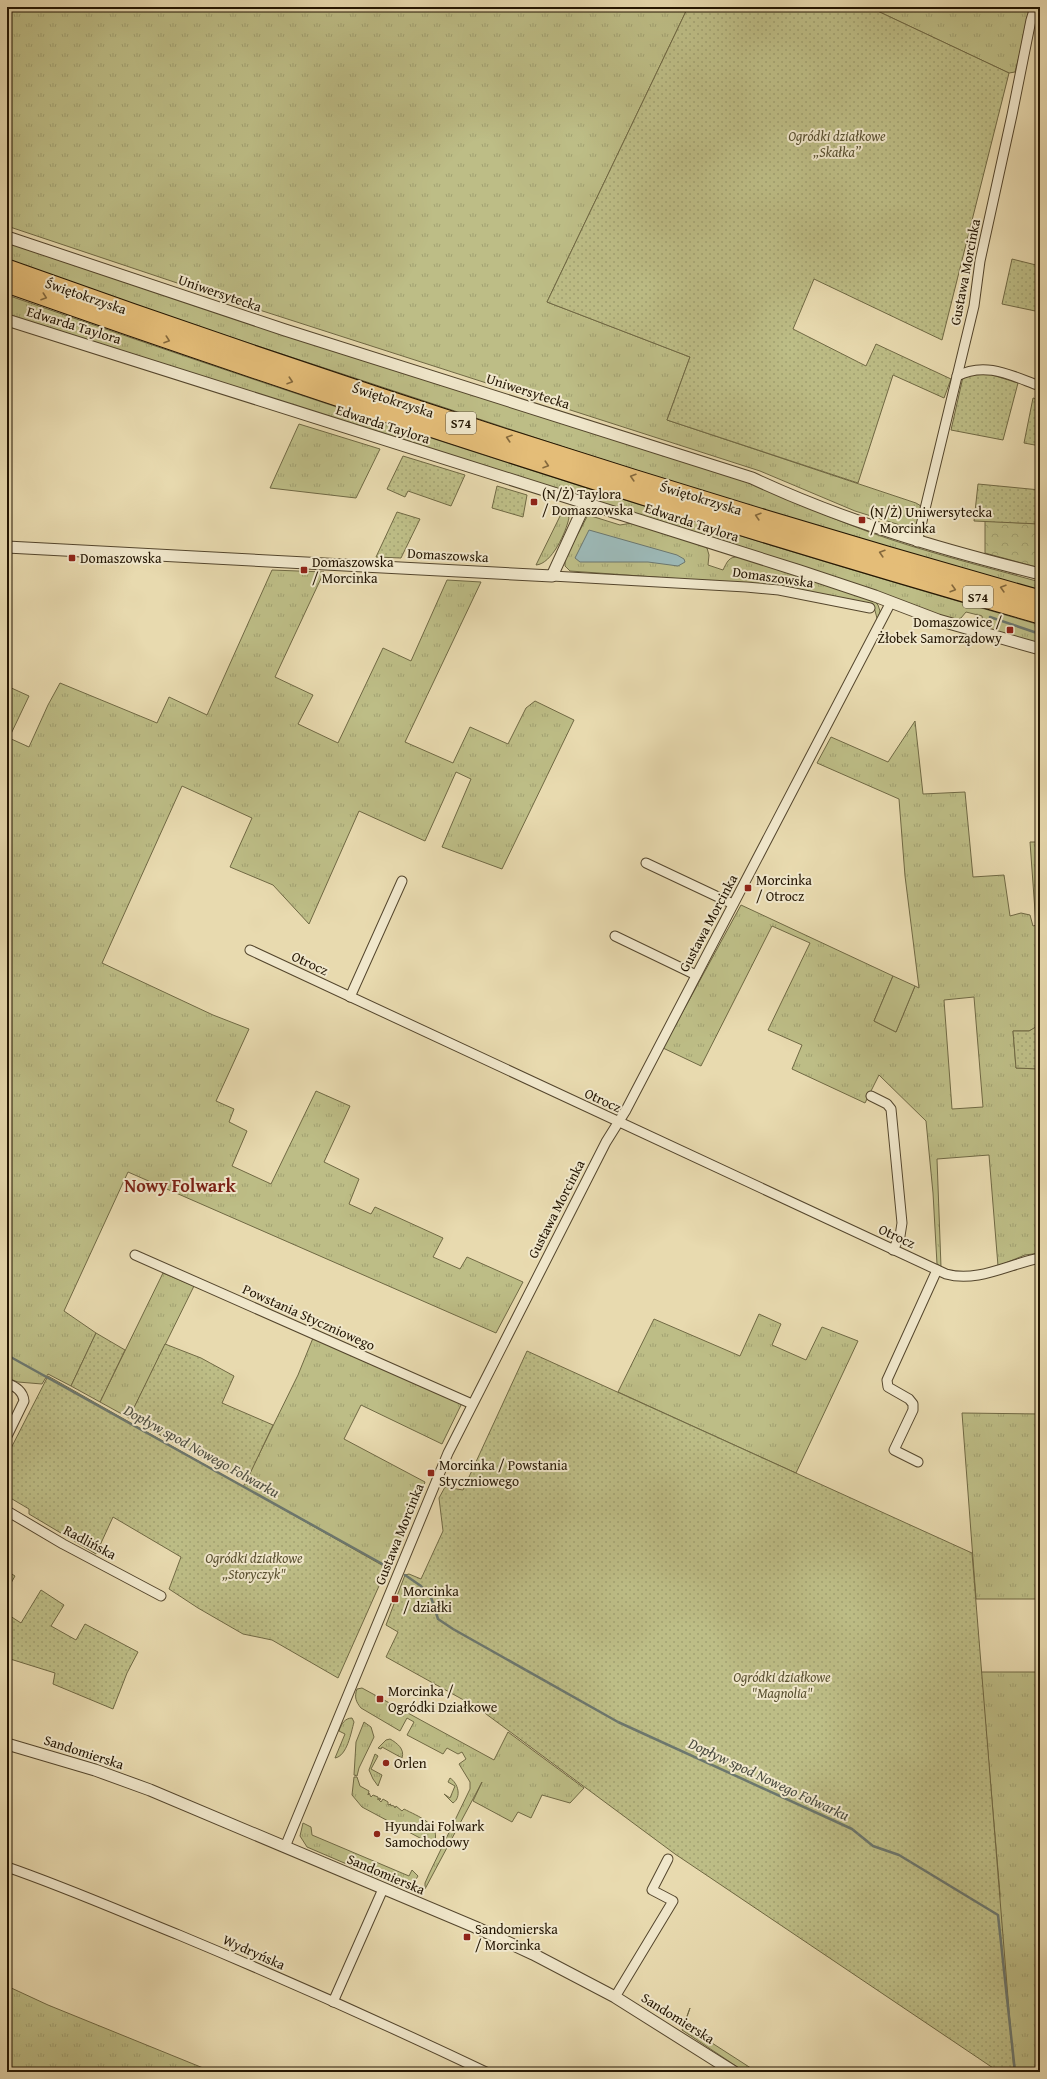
<svg xmlns="http://www.w3.org/2000/svg" width="1047" height="2079" viewBox="0 0 1047 2079" font-family="'Gentium Book Plus',serif">
  <style>
    .grass { fill: url(#grass-tufts); stroke: #706944; fill-rule: evenodd }
    .forest { fill: url(#forest-crowns); stroke: #706944 }
    .park { fill: #bdbd86; stroke: #706944 }
    .garden { fill: url(#garden-dots); stroke: #706944 }
    .water { fill: #9cb8b6; stroke: #6c776e }
    .lines { fill: none; stroke-linecap: round; stroke-linejoin: round }
    .stream { stroke: #6c776e; stroke-width: 2.5 }
    .minor-casing { stroke: #54462d; stroke-width: 11 }
    .tertiary-casing { stroke: #54462d; stroke-width: 13 }
    .motorway-casing { stroke: #231502; stroke-width: 19 }
    .minor { stroke: #f0e7cb; stroke-width: 9 }
    .tertiary { stroke: #f0e7cb; stroke-width: 11 }
    .motorway { stroke: #e4bd78; stroke-width: 17 }
    .oneway { stroke: #84693d }
    .poi-dot { fill: #8f2418; stroke: #f0e7cb; stroke-width: 1.5 }
    .labels { text-anchor: middle; dominant-baseline: central; stroke-width: 4; stroke-linejoin: round; paint-order: stroke }
    .shield { fill: #f0e7cb; stroke: #60543e; stroke-width: 1 }
    .shield-label { font-size: 13px; font-weight: bold; fill: #231502 }
    .park-label { font-size: 14px; font-style: italic; fill: #595030; stroke: #f0e7cb }
    .street-label { font-size: 14px; fill: #231502; stroke: #f0e7cb }
    .poi-label { font-size: 14px; fill: #231502; stroke: #f0e7cb; text-anchor: start }
    .water-label { font-size: 15px; font-style: italic; fill: #4d4e41; stroke: #f0e7cb }
    .district-label { font-size: 18px; font-weight: bold; fill: #7a1f14; stroke: #f0e7cb }
  </style>
  <defs>
    <pattern id="grass-tufts" width="24" height="20" patternUnits="userSpaceOnUse"><rect width="24" height="20" fill="#bdbd86"/><path d="M3 7l-1-3M5 7V3M7 7l1-3M15 17l-1-3M17 17v-4M19 17l1-3" fill="none" stroke="#a2a272"/></pattern>
    <pattern id="forest-crowns" width="20" height="18" patternUnits="userSpaceOnUse"><rect width="20" height="18" fill="#bdbd86"/><path d="M2 6a3 3 0 1 1 6 0M12 15a3 3 0 1 1 6 0" fill="none" stroke="#a2a272"/></pattern>
    <pattern id="garden-dots" width="8" height="8" patternUnits="userSpaceOnUse"><rect width="8" height="8" fill="#bdbd86"/><path d="M2 2h.1M6 6h.1" fill="none" stroke="#a2a272" stroke-width="1.8" stroke-linecap="round"/></pattern>
  </defs>
  <rect width="100%" height="100%" fill="#e8daaf"/>
  <filter id="stains"><feTurbulence type="fractalNoise" baseFrequency=".005" numOctaves="4"/><feColorMatrix values="0 0 0 0 .2 0 0 0 0 .09 0 0 0 0 .02 0 0 0 .5 -.17"/></filter>
  <radialGradient id="worn" r=".72"><stop offset=".6" stop-color="#630" stop-opacity="0"/><stop offset="1" stop-color="#630" stop-opacity=".3"/></radialGradient>
  <g class="grass">
    <polygon points="7,7 688,7 547,302 690,357 667,420 916,503 921,506 916,530 855,511 760,471 219,297 7,226"/>
    <polygon points="869,7 1032,7 1015,72 1009,73"/>
    <path d="M7,241L750,482C803,506 855,529 911,546C953,559 997,570 1040,582V593L761,510L573,450L97,293L7,260Z"/>
    <path d="M7,295C349,414 692,525 1040,625V645L984,630L982,616L966,612L961,618L953,620L7,315Z"/>
    <polygon points="299,424 380,449 356,498 270,488"/>
    <path d="M564,508L569,518C566,532 552,564 536,565Z"/>
    <path d="M588,515L620,525L632,523L701,545L707,548L709,555L708,565L723,570C727,562 729,556 739,557L874,601L878,605L880,611L878,622L874,607L767,585L570,571L565,566V558Z"/>
    <polygon points="272,570 324,572 275,677 313,695 298,724 338,743 383,648 411,661 447,580 481,582 405,742 453,763 470,727 508,744 526,708 535,701 574,720 502,869 442,847 471,779 456,772 425,841 359,811 309,924 273,885 230,867 252,818 182,786 102,963 213,1015 249,1029 216,1101 234,1109 229,1122 247,1131 232,1166 271,1184 316,1091 350,1106 324,1162 359,1179 349,1204 371,1214 375,1207 443,1238 433,1257 460,1269 467,1257 523,1282 496,1333 128,1172 64,1311 96,1333 71,1386 48,1374 42,1384 18,1382 7,1378 7,686 29,696 9,738 29,747 48,705 60,683 157,723 169,697 207,715"/>
    <path d="M915,721L923,794L965,792L973,877L1004,875L1010,916L1021,913L1030,915L1033,926L1036,925L1030,842H1040V1026L1029,1031H1013L1016,1068L1040,1069V1253L1025,1255L998,1266L989,1155L937,1159L941,1267L937,1264L933,1193L926,1121L879,1075L865,1103L792,1069L802,1045L768,1030L810,943L772,926L701,1066L663,1048L741,905L893,976L874,1021L896,1032L915,986L919,988L905,876L899,799L817,763L831,737L888,762ZM974,997L983,1107L952,1109L944,1000Z"/>
    <polygon points="163,1273 194,1286 129,1418 100,1402"/>
    <polygon points="759,1314 781,1324 772,1345 806,1360 822,1327 858,1341 796,1473 618,1392 654,1319 740,1356"/>
    <polygon points="313,1338 462,1403 442,1444 361,1405 344,1439 425,1482 390,1569 243,1487 298,1375"/>
    <polygon points="962,1413 1040,1414 1040,1599 976,1599"/>
    <polygon points="981,1672 1040,1672 1040,2072 1015,2072 998,1915 1000,1894"/>
    <path d="M362,1688L494,1760L508,1732L584,1788L570,1803L542,1795L531,1818L518,1812L512,1822L473,1801L482,1782L425,1889V1883L429,1874L470,1789V1782L459,1764L466,1759L462,1752L458,1754L447,1748L443,1754L407,1735L414,1722L407,1718L400,1731L361,1708C356,1702 354,1697 357,1689Z"/>
    <path d="M352,1718L354,1722C351,1733 347,1756 335,1758L345,1734L339,1731C341,1724 345,1718 352,1718Z"/>
    <polygon points="364,1722 371,1727 374,1737 359,1768 357,1776 354,1775 356,1742"/>
    <path d="M390,1739C397,1743 405,1749 402,1758L382,1747L381,1749L378,1748L386,1740Z"/>
    <polygon points="375,1754 378,1756 371,1769 382,1775 378,1786 373,1779 369,1770"/>
    <path d="M354,1777H357L360,1786L369,1791L368,1795L369,1793L371,1797L373,1795L378,1797V1800L379,1798L381,1799L379,1800L381,1802L383,1799L388,1802V1805L391,1804L390,1805L394,1806L395,1808L396,1806L402,1811L404,1809C417,1816 444,1825 433,1845L362,1807L352,1795Z"/>
    <path d="M450,1778C458,1783 462,1797 453,1803L444,1794L450,1798L455,1786L448,1782Z"/>
    <path d="M303,1823L311,1827L312,1835L409,1876L412,1870L418,1876C413,1885 409,1888 398,1886L307,1847L300,1836Z"/>
    <polygon points="7,1986 48,2005 213,2072 7,2072"/>
    <polygon points="690,2008 684,2025 757,2072 745,2072 682,2030"/>
  </g>
  <polygon class="forest" points="985,521 1040,524 1040,568 985,553"/>
  <polygon class="park" points="893,976 915,986 896,1032 874,1021"/>
  <g class="garden">
    <polygon points="688,7 869,7 1009,73 942,340 814,279 793,329 866,366 876,344 951,379 944,398 893,375 858,483 667,420 690,357 547,302"/>
    <polygon points="1012,259 1040,266 1040,312 1002,304"/>
    <polygon points="989,374 1018,383 1003,440 951,430 963,377 972,375"/>
    <polygon points="1033,398 1040,400 1040,446 1024,443"/>
    <polygon points="403,456 465,475 451,506 408,491 405,497 387,489"/>
    <polygon points="978,484 1040,490 1040,524 974,521"/>
    <polygon points="497,486 527,495 523,517 492,508"/>
    <polygon points="397,512 420,519 401,558 376,557"/>
    <polygon points="1039,1025 1040,1069 1016,1068 1013,1031 1029,1031"/>
    <polygon points="96,1333 125,1350 100,1402 71,1386"/>
    <polygon points="165,1344 201,1358 234,1376 222,1403 273,1425 246,1482 129,1418"/>
    <polygon points="527,1351 972,1553 1014,2072 999,2072 675,1854 478,1708 386,1657 398,1632 386,1625 405,1575 409,1574 421,1579 443,1531 439,1498 445,1487 463,1490"/>
    <polygon points="48,1376 387,1568 338,1678 272,1640 243,1634 198,1608 169,1589 181,1557 113,1517 96,1554 29,1514 29,1509 7,1496 7,1456"/>
    <polygon points="7,1571 15,1576 7,1590"/>
    <polygon points="41,1590 64,1605 51,1626 76,1640 85,1624 138,1652 127,1673 113,1709 53,1684 55,1673 7,1658 7,1614 21,1623"/>
  </g>
  <polygon class="water" points="589,530 677,555 684,559 685,562 678,566 648,562 580,562 575,558"/>
  <g class="lines">
    <g class="stream">
      <polyline points="990,617 1040,634"/>
      <polyline points="7,1355 386,1566"/>
      <polyline points="405,1575 421,1586 431,1597 438,1619 453,1629 618,1722 852,1829 873,1846 899,1855 998,1915 1015,2072"/>
    </g>
    <defs>
      <g id="minor">
        <path d="M957,376C986,361 1012,376 1040,386"/>
        <polyline points="917,542 974,306 980,261 1012,115 1031,20 1035,7"/>
        <polyline points="552,576 746,587 779,590 870,608"/>
        <polyline points="646,863 733,904"/>
        <polyline points="615,936 696,975"/>
        <path d="M250,950L946,1274C977,1283 1009,1264 1040,1258"/>
        <polyline points="350,997 402,881"/>
        <polyline points="871,1096 887,1104 891,1109 902,1223 900,1236 893,1250"/>
        <polyline points="135,1255 472,1404"/>
        <path d="M7,1383C16,1387 23,1391 24,1401L7,1436"/>
        <polyline points="918,1462 894,1450 913,1410 913,1404 909,1399 888,1387 887,1380 937,1270"/>
        <polyline points="7,1511 63,1544 161,1596"/>
        <polyline points="285,1847 448,1453 606,1142 626,1110 891,602"/>
        <path d="M7,1867C65,1887 122,1912 179,1935C282,1978 385,2024 486,2072"/>
        <polyline points="615,1997 673,1901 652,1890 668,1859"/>
        <polyline points="333,2002 383,1889"/>
      </g>
      <g id="tertiary">
        <path d="M7,237L285,330L752,478C846,522 940,549 1040,574"/>
        <polyline points="7,320 800,571 875,596 938,620 1040,649"/>
        <polyline points="7,547 552,576 585,504"/>
        <polyline points="7,1744 95,1770 150,1790 475,1927 533,1954 615,1997 734,2072"/>
      </g>
      <g id="motorway">
        <path d="M7,268C347,390 692,501 1040,599"/>
        <path d="M7,284C348,404 692,516 1040,615"/>
      </g>
    </defs>
    <use href="#minor" class="minor-casing"/>
    <use href="#tertiary" class="tertiary-casing"/>
    <use href="#motorway" class="motorway-casing"/>
    <use href="#minor" class="minor"/>
    <use href="#tertiary" class="tertiary"/>
    <use href="#motorway" class="motorway"/>
  </g>
  <defs><path id="oneway-chevron" d="M-2-3.5L2.5 0L-2 3.5" fill="none" stroke-width="1.6" stroke-linecap="round" stroke-linejoin="round"/></defs>
  <g class="oneway">
    <use href="#oneway-chevron" transform="translate(44 297) rotate(19)"/>
    <use href="#oneway-chevron" transform="translate(167 340) rotate(19)"/>
    <use href="#oneway-chevron" transform="translate(290 381) rotate(18)"/>
    <use href="#oneway-chevron" transform="translate(509 438) rotate(-162)"/>
    <use href="#oneway-chevron" transform="translate(546 465) rotate(18)"/>
    <use href="#oneway-chevron" transform="translate(633 477) rotate(-163)"/>
    <use href="#oneway-chevron" transform="translate(758 516) rotate(-163)"/>
    <use href="#oneway-chevron" transform="translate(882 553) rotate(-163)"/>
    <use href="#oneway-chevron" transform="translate(1003 588) rotate(-164)"/>
    <use href="#oneway-chevron" transform="translate(953 589) rotate(16)"/>
  </g>
  <g class="poi-dot">
    <rect x="530" y="498" width="8" height="8" rx="2"/>
    <rect x="858" y="516" width="8" height="8" rx="2"/>
    <rect x="68" y="554" width="8" height="8" rx="2"/>
    <rect x="300" y="566" width="8" height="8" rx="2"/>
    <rect x="1006" y="626" width="8" height="8" rx="2"/>
    <rect x="744" y="884" width="8" height="8" rx="2"/>
    <rect x="427" y="1469" width="8" height="8" rx="2"/>
    <rect x="391" y="1595" width="8" height="8" rx="2"/>
    <rect x="376" y="1695" width="8" height="8" rx="2"/>
    <circle cx="386" cy="1763" r="4"/>
    <circle cx="377" cy="1834" r="4"/>
    <rect x="463" y="1933" width="8" height="8" rx="2"/>
  </g>
  <g class="labels">
    <g class="shield">
      <rect x="446" y="412" width="30" height="22" rx="3"/>
      <rect x="963" y="586" width="30" height="22" rx="3"/>
    </g>
    <g class="shield-label">
      <text x="461" y="423">S74</text>
      <text x="978" y="597">S74</text>
    </g>
    <g class="park-label">
      <text x="837" y="136">Ogródki działkowe<tspan x="837" dy="16">„Skałka”</tspan></text>
      <text x="254" y="1558">Ogródki działkowe<tspan x="254" dy="16">,,Storyczyk"</tspan></text>
      <text x="782" y="1677">Ogródki działkowe<tspan x="782" dy="16">"Magnolia"</tspan></text>
    </g>
    <g class="street-label">
      <text transform="translate(965 272) rotate(-79)">Gustawa Morcinka</text>
      <text transform="translate(220 293) rotate(19)">Uniwersytecka</text>
      <text transform="translate(86 296) rotate(19)">Świętokrzyska</text>
      <text transform="translate(74 325) rotate(17)">Edwarda Taylora</text>
      <text transform="translate(528 391) rotate(18)">Uniwersytecka</text>
      <text transform="translate(393 400) rotate(18)">Świętokrzyska</text>
      <text transform="translate(383 424) rotate(18)">Edwarda Taylora</text>
      <text transform="translate(701 498) rotate(17)">Świętokrzyska</text>
      <text transform="translate(692 522) rotate(18)">Edwarda Taylora</text>
      <text transform="translate(448 555) rotate(3)">Domaszowska</text>
      <text transform="translate(773 577) rotate(8)">Domaszowska</text>
      <text transform="translate(708 923) rotate(-62)">Gustawa Morcinka</text>
      <text transform="translate(310 963) rotate(25)">Otrocz</text>
      <text transform="translate(603 1100) rotate(25)">Otrocz</text>
      <text transform="translate(556 1209) rotate(-63)">Gustawa Morcinka</text>
      <text transform="translate(897 1236) rotate(25)">Otrocz</text>
      <text transform="translate(309 1317) rotate(24)">Powstania Styczniowego</text>
      <text transform="translate(399 1534) rotate(-68)">Gustawa Morcinka</text>
      <text transform="translate(90 1542) rotate(28)">Radlińska</text>
      <text transform="translate(84 1752) rotate(18)">Sandomierska</text>
      <text transform="translate(386 1874) rotate(23)">Sandomierska</text>
      <text transform="translate(254 1952) rotate(24)">Wydryńska</text>
      <text transform="translate(678 2018) rotate(32)">Sandomierska</text>
    </g>
    <g class="poi-label">
      <text x="542" y="494">(N/Ż) Taylora<tspan x="542" dy="16">/ Domaszowska</tspan></text>
      <text x="870" y="512">(N/Ż) Uniwersytecka<tspan x="870" dy="16">/ Morcinka</tspan></text>
      <text x="80" y="558">Domaszowska</text>
      <text x="312" y="562">Domaszowska<tspan x="312" dy="16">/ Morcinka</tspan></text>
      <text x="1002" y="622" text-anchor="end">Domaszowice /<tspan x="1002" dy="16">Żłobek Samorządowy</tspan></text>
      <text x="756" y="880">Morcinka<tspan x="756" dy="16">/ Otrocz</tspan></text>
      <text x="439" y="1465">Morcinka / Powstania<tspan x="439" dy="16">Styczniowego</tspan></text>
      <text x="403" y="1591">Morcinka<tspan x="403" dy="16">/ działki</tspan></text>
      <text x="388" y="1691">Morcinka /<tspan x="388" dy="16">Ogródki Działkowe</tspan></text>
      <text x="394" y="1763">Orlen</text>
      <text x="385" y="1826">Hyundai Folwark<tspan x="385" dy="16">Samochodowy</tspan></text>
      <text x="475" y="1929">Sandomierska<tspan x="475" dy="16">/ Morcinka</tspan></text>
    </g>
    <g class="water-label">
      <text transform="translate(202 1451) rotate(29)">Dopływ spod Nowego Folwarku</text>
      <text transform="translate(769 1779) rotate(25)">Dopływ spod Nowego Folwarku</text>
    </g>
    <g class="district-label">
      <text x="180" y="1185">Nowy Folwark</text>
    </g>
  </g>
  <rect width="1047" height="2079" fill="none" stroke="#e8daaf" stroke-width="24"/>
  <rect x="8" y="8" width="1031" height="2063" fill="none" stroke="#231502" stroke-width="2"/>
  <rect x="12" y="12" width="1023" height="2055" fill="none" stroke="#231502"/>
  <rect width="100%" height="100%" filter="url(#stains)"/>
  <rect width="100%" height="100%" fill="url(#worn)"/>
</svg>
